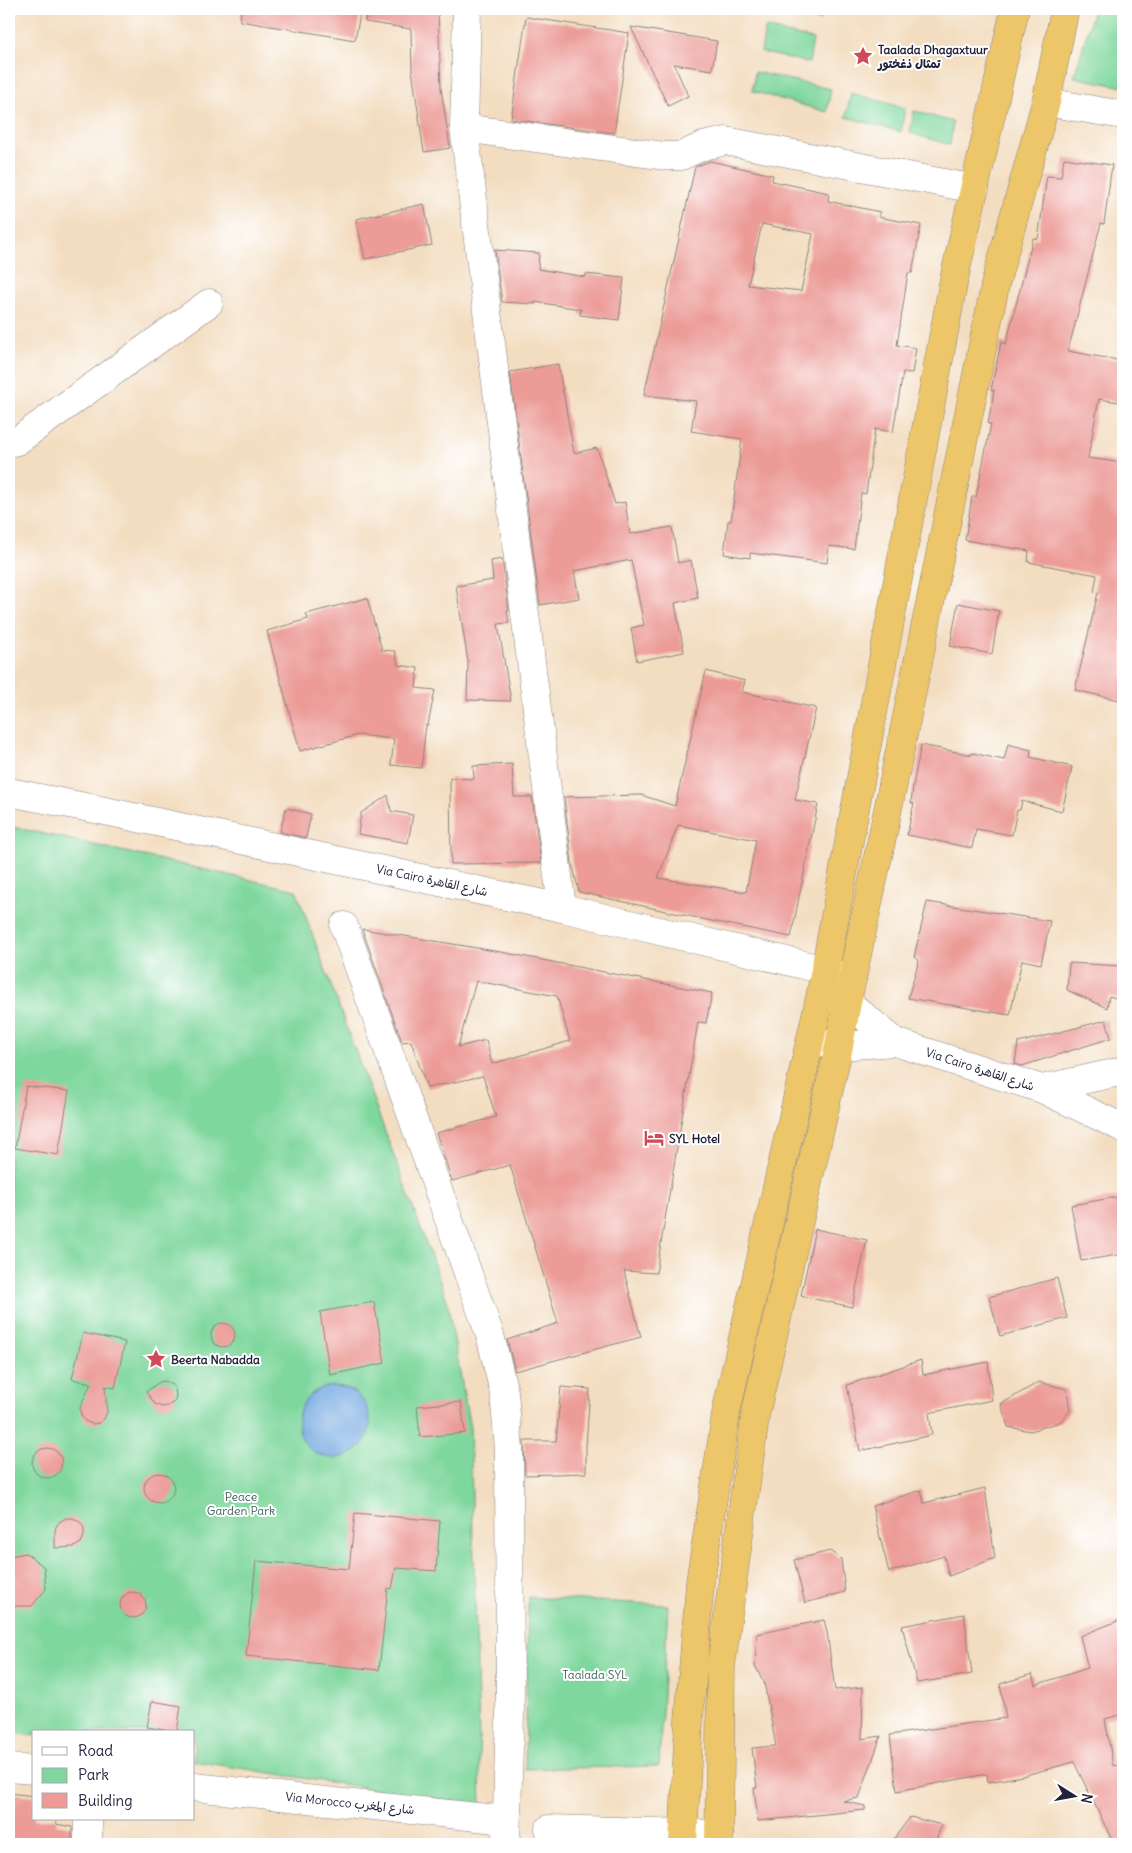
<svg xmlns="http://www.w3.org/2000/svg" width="1132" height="1853" viewBox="0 0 1132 1853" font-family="Delius,'Playpen Sans Arabic',sans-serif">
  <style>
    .green { fill: #7ed79c; stroke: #507c6c }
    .water { fill: #74a9e1; stroke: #4b668e }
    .building { fill: #ec9b97; fill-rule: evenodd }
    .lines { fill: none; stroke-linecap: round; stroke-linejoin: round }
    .minor-casing { stroke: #8a807e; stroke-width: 29 }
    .highway-casing { stroke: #8a807e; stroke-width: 29 }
    .minor { stroke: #fff; stroke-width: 28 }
    .highway { stroke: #ecc669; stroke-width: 28 }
    .labels { text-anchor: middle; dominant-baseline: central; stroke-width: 4; stroke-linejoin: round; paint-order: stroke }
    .poi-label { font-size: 12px; font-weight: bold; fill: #22223b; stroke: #fff; text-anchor: start }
    .street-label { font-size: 12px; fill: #22223b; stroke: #fff }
    .park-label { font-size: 12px; fill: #42615d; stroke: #fff }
  </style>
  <rect width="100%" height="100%" fill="#fff"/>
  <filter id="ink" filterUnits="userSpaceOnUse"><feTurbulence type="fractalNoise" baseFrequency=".02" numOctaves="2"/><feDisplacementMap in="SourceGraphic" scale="10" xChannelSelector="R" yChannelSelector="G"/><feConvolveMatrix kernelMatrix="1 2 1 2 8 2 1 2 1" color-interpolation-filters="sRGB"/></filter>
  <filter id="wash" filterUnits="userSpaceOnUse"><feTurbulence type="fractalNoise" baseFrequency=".0096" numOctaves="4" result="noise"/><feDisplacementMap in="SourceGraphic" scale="20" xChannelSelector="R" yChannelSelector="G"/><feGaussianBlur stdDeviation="1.12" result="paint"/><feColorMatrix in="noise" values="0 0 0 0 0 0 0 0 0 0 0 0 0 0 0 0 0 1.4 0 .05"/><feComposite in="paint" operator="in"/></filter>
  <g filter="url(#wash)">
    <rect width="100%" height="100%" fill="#f3ddc0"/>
    <g class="green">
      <polygon points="770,9 822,9 820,20"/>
      <polygon points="1094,9 1123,9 1123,87 1074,77"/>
      <polygon points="765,28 813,39 809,63 761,52"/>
      <polygon points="755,72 831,89 827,112 752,91"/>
      <polygon points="851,93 905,108 901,132 846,117"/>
      <polygon points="914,111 953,122 950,145 910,133"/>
      <polygon points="9,826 296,890 447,1300 470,1428 481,1806 194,1761 194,1732 34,1732 34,1736 9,1732"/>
      <polygon points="528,1597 668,1605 659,1766 525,1769"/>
    </g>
    <circle class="water" cx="334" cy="1422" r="36"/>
    <g id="blocks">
      <g class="building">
        <polygon points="241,9 361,9 355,40 240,21"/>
        <polygon points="366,9 438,9 441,88 450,148 424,152 412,70 411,29 365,22"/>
        <polygon points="526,17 629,33 614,133 511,119"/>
        <polygon points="631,27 717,41 712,70 674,64 688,96 668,106"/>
        <polygon points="1064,158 1112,165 1104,224 1101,223 1068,351 1123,361 1123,381 1119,402 1099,399 1088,458 1123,463 1123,701 1075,690 1098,593 1094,592 1097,575 1028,562 1029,551 965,540 972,497 976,497 991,424 988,424 994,390 991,390 1001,342 1006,344 1033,238 1038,239 1047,176 1061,177"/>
        <path d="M710,161L773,175L772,181L829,193L828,201L880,212L878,217L921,225L912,273H908L897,345L916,348L912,373L903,372L893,432L875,429L866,494L861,493L854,549L829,546L827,563L750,553V558L724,554L728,521H731L742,439L691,431L696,401L644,395L695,167ZM762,224L813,234L801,291L748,285Z"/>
        <polygon points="424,204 432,245 365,259 356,219"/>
        <polygon points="495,250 539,253 538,269 585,277 586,274 624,278 619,320 580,315 581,309 535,302 535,304 502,302"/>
        <polygon points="558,364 574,453 597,448 615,504 625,502 630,534 672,527 678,563 691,560 698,598 675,603 684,652 637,661 631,628 644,625 631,560 574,571 579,598 540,605 510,372"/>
        <polygon points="502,559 509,611 507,611 509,623 498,624 511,701 467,700 468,662 456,586 493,580 491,561"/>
        <polygon points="367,598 382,650 395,651 398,665 418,668 416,688 435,690 428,725 426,725 421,768 391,765 394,739 358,735 300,751 267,631 308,619 306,614"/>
        <polygon points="958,603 999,611 992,654 950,646"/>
        <path d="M706,671L745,681L742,692L816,708L795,800L818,804L791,937L707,920L579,892L572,863L564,797L641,795L675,806ZM678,825L756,840L746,892L658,878Z"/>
        <polygon points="1008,744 1031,750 1030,757 1072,767 1062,811 1022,801 1020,810 1017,810 1012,835 976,829 972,848 907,835 914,803 911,803 913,786 921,745 972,755 972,753 1004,760"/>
        <polygon points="512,764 514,797 532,797 541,863 451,864 450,778 474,779 473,766"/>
        <polygon points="388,795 391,811 413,815 408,843 358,834 361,813"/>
        <polygon points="286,808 311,814 306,838 280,832"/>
        <polygon points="927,902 1050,921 1041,964 1022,960 1010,1015 908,998 919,960 914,957"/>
        <path d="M362,929L501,952L712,993L706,1023L698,1022L656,1273L624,1271L641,1337L515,1371L507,1340L558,1323L510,1165L452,1181L436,1133L496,1117L483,1076L427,1088L411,1041L402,1042ZM476,981L557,996L570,1041L492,1064L486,1040L458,1047Z"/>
        <polygon points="1069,963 1123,966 1123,1000 1109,996 1107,1008 1067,990"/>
        <polygon points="1106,1020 1111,1038 1022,1066 1015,1064 1018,1043"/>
        <polygon points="26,1086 69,1091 58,1155 15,1148"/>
        <polygon points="1123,1196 1123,1254 1081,1261 1071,1205"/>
        <polygon points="815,1229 867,1240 852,1307 801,1296"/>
        <polygon points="1057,1278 1067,1318 1000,1336 989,1297"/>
        <polygon points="374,1302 385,1363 330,1375 320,1312"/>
        <circle cx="223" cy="1335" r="12"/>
        <polygon points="83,1333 125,1342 115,1388 105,1386 107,1412 104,1419 99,1423 92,1424 85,1421 81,1415 80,1408 91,1383 72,1379"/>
        <polygon points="921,1360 923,1375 988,1362 992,1400 929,1413 932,1435 860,1451 847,1385"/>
        <polygon points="165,1381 171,1384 175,1389 176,1396 174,1402 168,1406 162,1407 155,1404 146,1392 159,1382"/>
        <polygon points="1039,1382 1067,1389 1070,1411 1060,1422 1031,1431 1008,1427 1001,1404"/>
        <polygon points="561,1387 590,1389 586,1446 586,1473 525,1475 524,1441 556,1441"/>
        <polygon points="461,1402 465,1433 420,1437 417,1406"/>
        <circle cx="47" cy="1463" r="15"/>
        <circle cx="159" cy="1488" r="15"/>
        <polygon points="985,1488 995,1558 949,1576 944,1556 889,1572 872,1506 921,1490 924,1503"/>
        <polygon points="355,1513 440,1521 436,1571 396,1568 392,1589 388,1588 379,1670 246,1656 256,1561 349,1569"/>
        <polygon points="66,1518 73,1518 80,1522 84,1528 84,1536 81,1543 74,1547 55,1548 55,1529 59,1522"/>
        <polygon points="830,1551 841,1559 845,1592 805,1603 794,1560"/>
        <polygon points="26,1553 44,1567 46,1589 32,1606 9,1606 9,1556"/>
        <circle cx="133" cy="1605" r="13"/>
        <polygon points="964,1614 972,1674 917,1683 902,1626"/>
        <polygon points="1123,1619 1123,1714 1105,1719 1113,1766 1123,1764 1123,1844 1114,1844 1074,1762 1022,1776 988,1782 987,1774 897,1791 890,1735 1006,1718 1000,1684 1032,1674 1035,1685 1088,1668 1080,1636"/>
        <polygon points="824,1620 827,1632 835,1690 863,1687 862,1739 881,1736 859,1798 843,1801 865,1806 865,1810 758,1821 754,1788 757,1788 752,1748 776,1746 764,1682 755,1666 757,1634"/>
        <polygon points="152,1701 181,1706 177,1732 147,1727"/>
        <polygon points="9,1793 34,1796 34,1819 57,1819 56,1824 72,1827 72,1844 9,1844"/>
        <polygon points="910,1817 942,1825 934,1844 890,1844"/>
      </g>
    </g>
  </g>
  <g filter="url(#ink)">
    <use href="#blocks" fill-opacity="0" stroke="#8a807e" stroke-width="1"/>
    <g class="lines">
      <defs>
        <g id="minor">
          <polyline points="467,9 464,128 562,908"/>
          <polyline points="1046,102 1123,115"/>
          <polyline points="464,128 665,156 681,156 703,146 726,141 975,189"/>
          <polyline points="9,443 17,441 209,303"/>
          <polyline points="9,792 105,811 562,908 825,970 852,980"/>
          <polyline points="344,926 490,1335 504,1392 509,1449 510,1714 506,1844"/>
          <polyline points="826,998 847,1002 895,1042"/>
          <polyline points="817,1041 839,1046 895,1042 1042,1089 1123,1071"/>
          <polyline points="1042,1089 1123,1128"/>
          <polyline points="9,1768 34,1770"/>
          <polyline points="194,1787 506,1820"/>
          <polyline points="549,1829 719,1834"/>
          <polyline points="88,1844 88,1819"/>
        </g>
        <g id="highway">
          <polyline points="683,1844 689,1720 700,1582 727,1408 820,997 954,279 1015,9"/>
          <polyline points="719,1844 721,1666 756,1411 839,1046 847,1002 882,838 996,281 1046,102 1065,9"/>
        </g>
      </defs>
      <use href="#minor" class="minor-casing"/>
      <use href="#highway" class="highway-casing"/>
      <use href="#minor" class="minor"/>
      <use href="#highway" class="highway"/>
    </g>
  </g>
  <defs>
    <symbol id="sight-bare" viewBox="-9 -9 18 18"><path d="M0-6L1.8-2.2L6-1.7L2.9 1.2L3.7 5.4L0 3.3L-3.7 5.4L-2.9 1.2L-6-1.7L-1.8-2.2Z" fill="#d1495b" stroke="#fff" stroke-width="2.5" paint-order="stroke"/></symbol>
    <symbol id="hotel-bare" viewBox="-9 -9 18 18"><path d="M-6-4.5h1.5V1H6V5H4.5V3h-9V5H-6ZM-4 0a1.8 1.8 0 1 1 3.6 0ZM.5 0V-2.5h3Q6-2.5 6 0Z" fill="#d1495b" stroke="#fff" stroke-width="2.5" paint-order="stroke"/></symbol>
  </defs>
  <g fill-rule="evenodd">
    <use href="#sight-bare" x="849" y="42" width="28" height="28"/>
    <use href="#hotel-bare" x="640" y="1124" width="28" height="28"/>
    <use href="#sight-bare" x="142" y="1345" width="28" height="28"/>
  </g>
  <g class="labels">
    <g class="poi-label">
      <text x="878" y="49">Taalada Dhagaxtuur<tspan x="878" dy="14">تمثال ذغختور</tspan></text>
      <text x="669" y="1138">SYL Hotel</text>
      <text x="171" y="1359">Beerta Nabadda</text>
    </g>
    <g class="street-label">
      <text transform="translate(432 880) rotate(12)">Via Cairo شارع القاهرة</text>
      <text transform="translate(980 1069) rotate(18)">Via Cairo شارع القاهرة</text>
      <text transform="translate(350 1803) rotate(6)">Via Morocco شارع المغرب</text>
    </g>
    <g class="park-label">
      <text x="241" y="1496">Peace<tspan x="241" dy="14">Garden Park</tspan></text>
      <text x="595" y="1674">Taalada SYL</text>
    </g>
  </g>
  <rect width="1132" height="1853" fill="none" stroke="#fff" stroke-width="30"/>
  <rect x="32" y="1730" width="162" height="90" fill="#ffffff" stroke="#a7a7b1"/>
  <rect x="42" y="1747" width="25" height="8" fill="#ffffff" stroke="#a7a7b1"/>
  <text x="78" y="1756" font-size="15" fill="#22223b">Road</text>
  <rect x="42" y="1768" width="25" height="15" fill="#7ed79c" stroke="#a7a7b1"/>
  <text x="78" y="1780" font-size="15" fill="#22223b">Park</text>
  <rect x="42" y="1793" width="25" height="15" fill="#ec9b97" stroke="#a7a7b1"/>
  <text x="78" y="1806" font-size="15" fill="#22223b">Building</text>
  <g transform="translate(1074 1796) rotate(101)" stroke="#ffffff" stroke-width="4" paint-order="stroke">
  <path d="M0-4L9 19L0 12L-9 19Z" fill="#22223b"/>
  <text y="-8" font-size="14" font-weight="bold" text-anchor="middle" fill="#22223b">N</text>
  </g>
</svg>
